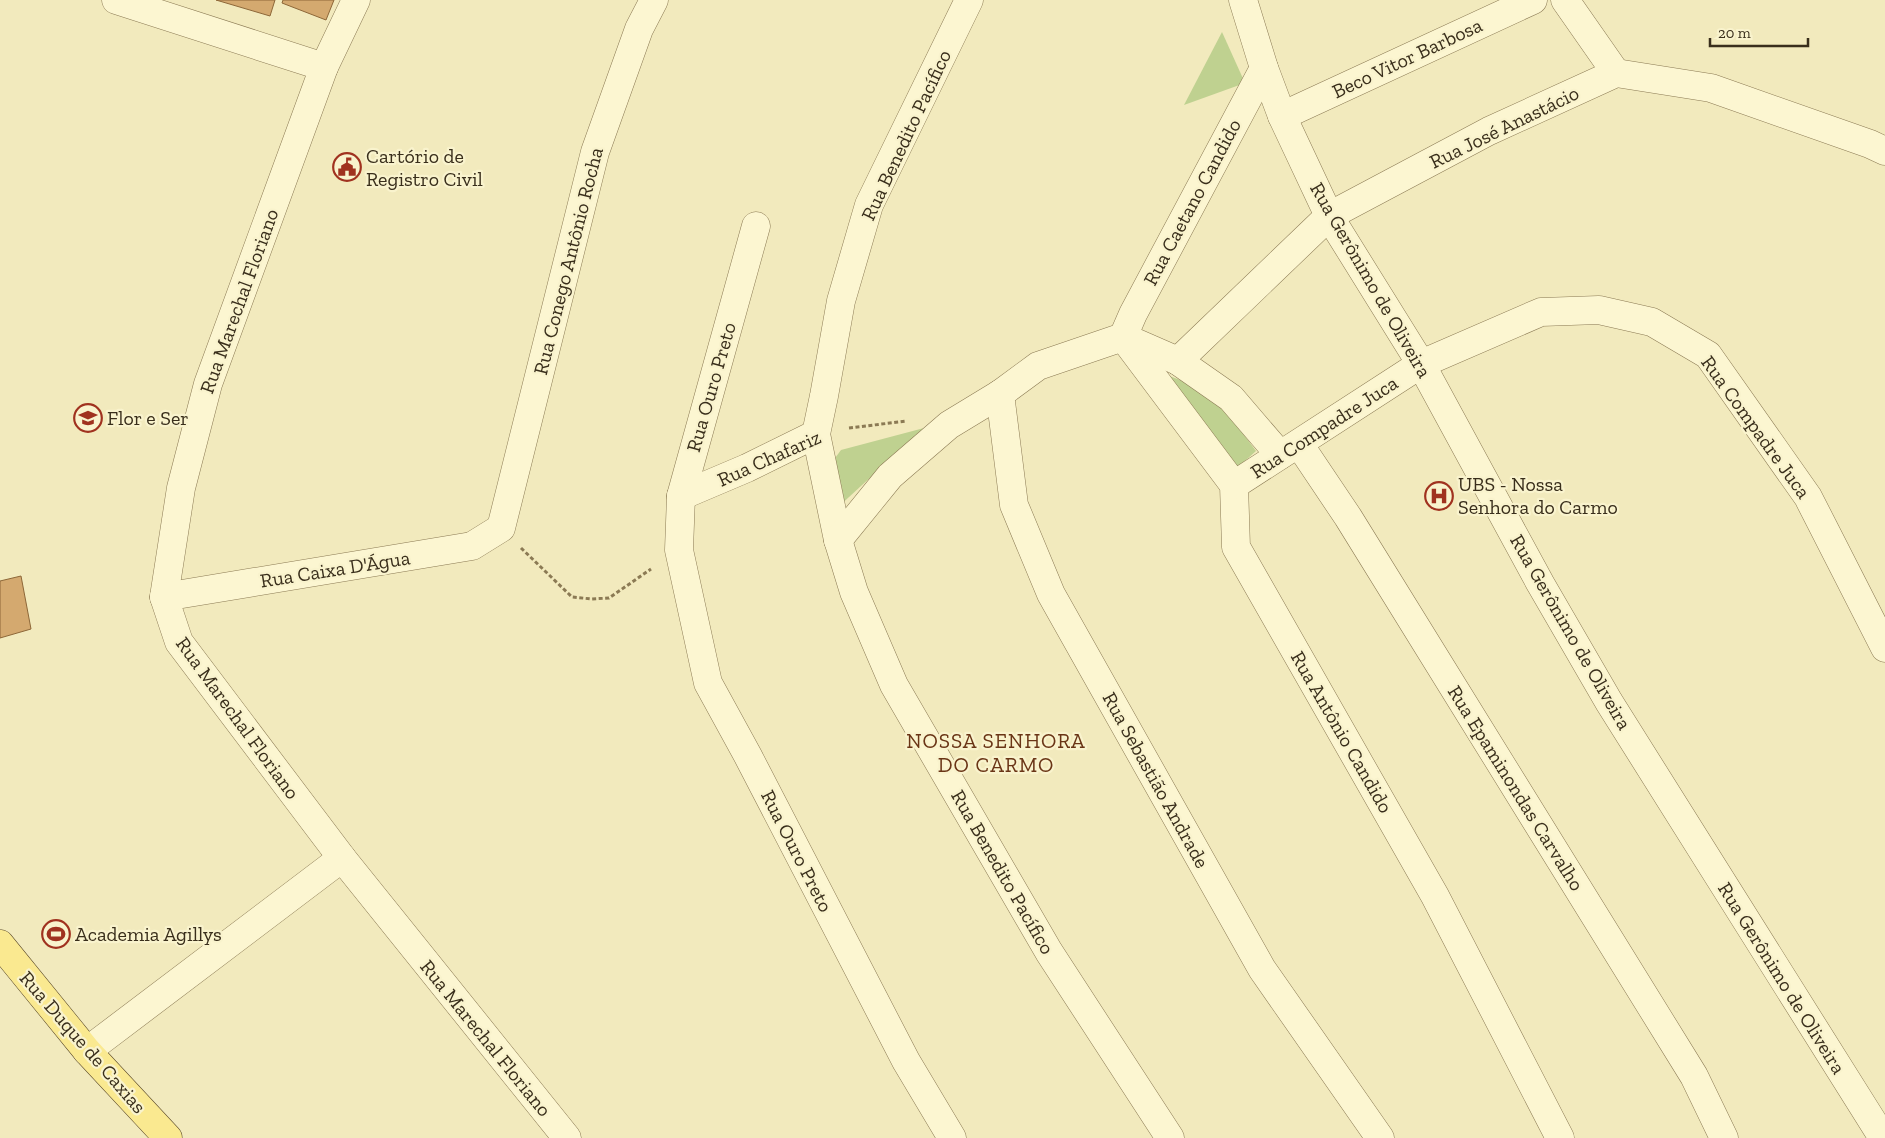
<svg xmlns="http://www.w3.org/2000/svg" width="1885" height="1138" viewBox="0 0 1885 1138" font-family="'Zilla Slab',serif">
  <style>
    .green { fill: #bfd190 }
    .building { fill: #d4a96f; stroke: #8d6738 }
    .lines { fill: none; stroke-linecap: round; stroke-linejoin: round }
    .minor-casing { stroke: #8b7a54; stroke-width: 29 }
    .major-casing { stroke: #584729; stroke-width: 29 }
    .path { stroke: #8b7a54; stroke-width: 3; stroke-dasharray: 4 2.5; stroke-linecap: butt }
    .minor { stroke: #fcf6d1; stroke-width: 28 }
    .major { stroke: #fae990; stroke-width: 28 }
    .labels { text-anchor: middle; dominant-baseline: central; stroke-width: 4.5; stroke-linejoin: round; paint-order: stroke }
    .street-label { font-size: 20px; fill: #392e1b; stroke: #f9f3cd }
    .poi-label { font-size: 20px; fill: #392e1b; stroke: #f9f3cd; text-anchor: start }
    .neighbourhood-label { font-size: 21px; letter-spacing: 1px; fill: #6a3516; stroke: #f9f3cd }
  </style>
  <rect width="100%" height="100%" fill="#f2eabd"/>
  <g class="green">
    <polygon points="1222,32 1245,83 1184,105"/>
    <polygon points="1169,376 1189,383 1227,412 1256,451 1237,468"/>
    <polygon points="924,428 836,509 827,469 841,450"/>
  </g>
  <g class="building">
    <polygon points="216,0 275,0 270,16"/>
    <polygon points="283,0 334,0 326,20 282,3"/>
    <polygon points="21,576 31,629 0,638 0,581"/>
  </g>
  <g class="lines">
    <defs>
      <g id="minor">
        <polyline points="116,0 324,67"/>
        <polyline points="356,0 324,67 208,384 181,488 164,597 179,642 342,858 567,1138"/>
        <polyline points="969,0 869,205 841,301 824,396 816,434 838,540 854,592 894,685 1049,952 1170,1138"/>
        <polyline points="1243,0 1264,68 1282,116 1329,216 1421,364 1540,583 1609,702 1883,1138"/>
        <polyline points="1565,0 1616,73"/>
        <polyline points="1282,116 1533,0"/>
        <polyline points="756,226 681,496 679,550 708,683 748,756 906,1061 952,1138"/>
        <polyline points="1123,337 1234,485 1236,547 1435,896 1560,1138"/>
        <polyline points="1123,337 1133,314 1264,68"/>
        <polyline points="1178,361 1329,216 1489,131 1616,73 1711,88 1870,144 1885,151"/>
        <polyline points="1000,394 1014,505 1051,594 1262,969 1380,1138"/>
        <polyline points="1299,444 1348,517 1694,1076 1724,1138"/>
        <polyline points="1234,485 1421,364 1541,312 1599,310 1652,322 1708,355 1808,497 1885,648"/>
        <polyline points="681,496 747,468 816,434"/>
        <polyline points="838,540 890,476 949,425 1000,394 1038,366 1123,337 1178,361 1231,398 1280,455"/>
        <polyline points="164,597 472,546 501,528 595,152 639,29 654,0"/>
        <polyline points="87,1051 342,858"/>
      </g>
      <polyline id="major" points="0,944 87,1051 168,1138"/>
    </defs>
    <use href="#minor" class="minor-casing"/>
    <use href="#major" class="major-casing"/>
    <g class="path">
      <polyline points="849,428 907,421"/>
      <polyline points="521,548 572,597 592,599 609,598 651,569"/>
    </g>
    <use href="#minor" class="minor"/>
    <use href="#major" class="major"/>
  </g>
  <defs>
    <symbol id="civic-ring" viewBox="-11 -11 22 22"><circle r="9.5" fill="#f9f3cd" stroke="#a0321f" stroke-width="1.5"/><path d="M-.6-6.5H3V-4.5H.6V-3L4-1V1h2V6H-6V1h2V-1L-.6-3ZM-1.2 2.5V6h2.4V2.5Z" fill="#a0321f"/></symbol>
    <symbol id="school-ring" viewBox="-11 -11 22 22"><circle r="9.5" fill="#f9f3cd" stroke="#a0321f" stroke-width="1.5"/><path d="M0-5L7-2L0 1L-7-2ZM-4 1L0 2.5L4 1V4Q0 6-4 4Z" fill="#a0321f"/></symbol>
    <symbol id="hospital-ring" viewBox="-11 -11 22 22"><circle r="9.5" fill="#f9f3cd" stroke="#a0321f" stroke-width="1.5"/><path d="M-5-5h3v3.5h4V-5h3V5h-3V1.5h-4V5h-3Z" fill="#a0321f"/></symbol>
    <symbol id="stadium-ring" viewBox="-11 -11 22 22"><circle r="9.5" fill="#f9f3cd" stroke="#a0321f" stroke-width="1.5"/><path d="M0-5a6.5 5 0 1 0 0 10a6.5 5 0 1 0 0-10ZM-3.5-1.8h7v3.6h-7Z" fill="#a0321f"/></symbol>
  </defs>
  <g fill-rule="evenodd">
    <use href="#civic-ring" x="331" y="151" width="32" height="32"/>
    <use href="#school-ring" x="72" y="402" width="32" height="32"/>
    <use href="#hospital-ring" x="1423" y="480" width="32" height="32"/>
    <use href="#stadium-ring" x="40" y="918" width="32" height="32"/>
  </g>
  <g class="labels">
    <g class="street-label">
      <text transform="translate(1407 58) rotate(-25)">Beco Vitor Barbosa</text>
      <text transform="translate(1504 127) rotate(-26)">Rua José Anastácio</text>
      <text transform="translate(906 135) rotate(-65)">Rua Benedito Pacífico</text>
      <text transform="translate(1192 202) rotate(-62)">Rua Caetano Candido</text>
      <text transform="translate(568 261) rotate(-76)">Rua Conego Antônio Rocha</text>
      <text transform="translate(1371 280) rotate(60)">Rua Gerônimo de Oliveira</text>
      <text transform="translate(239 301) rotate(-70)">Rua Marechal Floriano</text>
      <text transform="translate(711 387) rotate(-74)">Rua Ouro Preto</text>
      <text transform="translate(1324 427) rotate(-33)">Rua Compadre Juca</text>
      <text transform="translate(1756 427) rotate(54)">Rua Compadre Juca</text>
      <text transform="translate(769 458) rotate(-24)">Rua Chafariz</text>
      <text transform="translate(335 569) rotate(-9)">Rua Caixa D'Água</text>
      <text transform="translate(1571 632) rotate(60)">Rua Gerônimo de Oliveira</text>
      <text transform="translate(238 718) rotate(54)">Rua Marechal Floriano</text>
      <text transform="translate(1342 732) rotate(60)">Rua Antônio Candido</text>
      <text transform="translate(1156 780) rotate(61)">Rua Sebastião Andrade</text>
      <text transform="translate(1516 788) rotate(58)">Rua Epaminondas Carvalho</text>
      <text transform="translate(797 851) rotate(63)">Rua Ouro Preto</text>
      <text transform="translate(1003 872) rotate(60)">Rua Benedito Pacífico</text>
      <text transform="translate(1782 978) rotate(58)">Rua Gerônimo de Oliveira</text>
      <text transform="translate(486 1038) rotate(51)">Rua Marechal Floriano</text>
      <text transform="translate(83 1042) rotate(49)">Rua Duque de Caxias</text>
    </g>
    <g class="poi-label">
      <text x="366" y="156">Cartório de<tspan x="366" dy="23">Registro Civil</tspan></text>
      <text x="107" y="418">Flor e Ser</text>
      <text x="1458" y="484">UBS - Nossa<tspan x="1458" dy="23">Senhora do Carmo</tspan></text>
      <text x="75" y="934">Academia Agillys</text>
    </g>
    <g class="neighbourhood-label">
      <text x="996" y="740">NOSSA SENHORA<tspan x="996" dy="24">DO CARMO</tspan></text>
    </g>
  </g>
  <path d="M1710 38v8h98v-8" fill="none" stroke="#392e1b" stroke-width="2.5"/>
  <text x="1718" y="38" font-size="15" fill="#392e1b" stroke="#f9f3cd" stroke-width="4" paint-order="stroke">20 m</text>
</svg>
